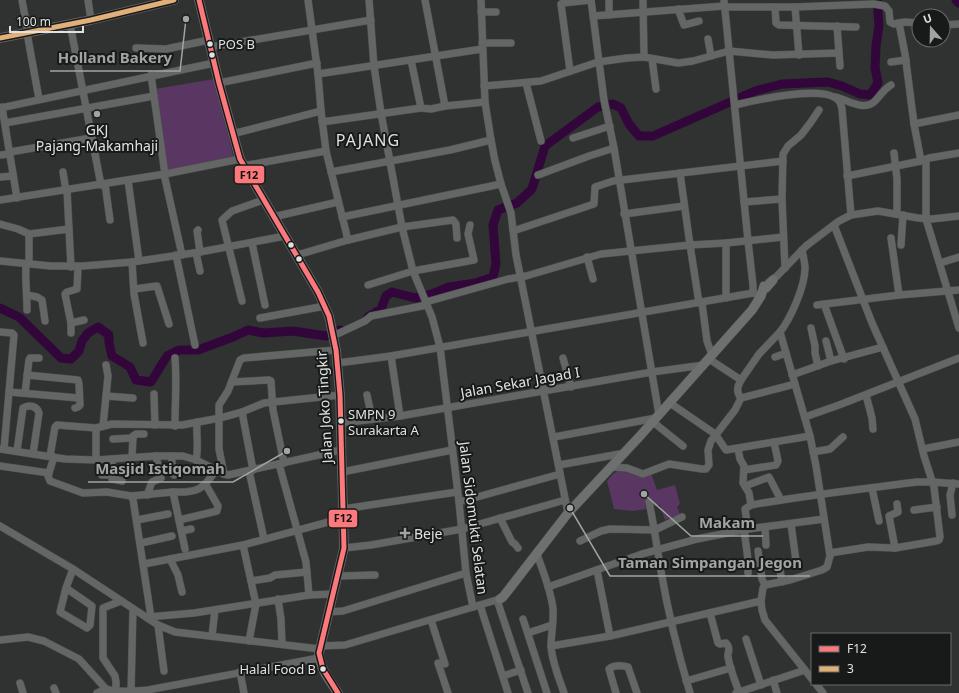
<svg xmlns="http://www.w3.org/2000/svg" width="959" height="693" viewBox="0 0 959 693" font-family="'Noto Sans',sans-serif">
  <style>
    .green { fill: #593762 }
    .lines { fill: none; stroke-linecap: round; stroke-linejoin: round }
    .river { stroke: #32063b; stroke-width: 9 }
    .minor-casing { stroke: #4c4d4d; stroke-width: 8 }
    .major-casing { stroke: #4c4d4d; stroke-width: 10 }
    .minor { stroke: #646565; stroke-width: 7 }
    .major { stroke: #6e706f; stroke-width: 9 }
    .bus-1-casing { stroke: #181a19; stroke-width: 8 }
    .bus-2-casing { stroke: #181a19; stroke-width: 8 }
    .bus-1 { stroke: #fb797c; stroke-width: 5 }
    .bus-2 { stroke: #e1af79; stroke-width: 5 }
    .bus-dot { fill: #dfe2e1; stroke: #181a19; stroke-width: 1.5 }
    .poi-dot { fill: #a1a4a3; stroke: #181a19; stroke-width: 1.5 }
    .labels { text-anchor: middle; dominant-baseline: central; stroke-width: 4; stroke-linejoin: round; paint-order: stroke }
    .bus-label { font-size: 13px; fill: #dfe2e1; stroke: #181a19; text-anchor: start }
    .poi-label { font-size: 14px; fill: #dfe2e1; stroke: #181a19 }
    .street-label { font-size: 14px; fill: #dfe2e1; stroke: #181a19 }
    .quarter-label { font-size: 16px; letter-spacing: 1px; fill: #dfe2e1; stroke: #181a19 }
    .leader { fill: none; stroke: #a1a4a3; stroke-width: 1.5 }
    .callout-dot { fill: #a1a4a3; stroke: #181a19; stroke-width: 1.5 }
    .callout-label { font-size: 15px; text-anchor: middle; font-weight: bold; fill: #a1a4a3; stroke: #181a19; stroke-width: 4; stroke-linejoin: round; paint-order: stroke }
    .line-badge { stroke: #181a19; stroke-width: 1.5 }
    .pale-badge-label { font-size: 11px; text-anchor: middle; font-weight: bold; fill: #111 }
  </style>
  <rect width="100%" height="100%" fill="#2f3231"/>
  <g class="green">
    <polygon points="214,79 234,159 166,172 155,89"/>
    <polygon points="618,471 626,471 651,473 657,490 675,485 680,504 677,507 680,514 665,520 660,505 654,506 650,499 645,503 646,509 632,511 614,509 607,481 613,474"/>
  </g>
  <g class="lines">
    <g class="river">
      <polyline points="956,0 959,3"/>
      <polyline points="0,308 19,317 61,358 71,359 79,351 82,341 88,333 98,327 109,335 109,343 112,356 130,367 136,380 151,382 167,356 179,350 198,350 233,337 248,330 263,333 293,331 326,336 340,330"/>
      <polyline points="368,317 381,309 386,296 392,292 415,298 432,294 449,287 476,283 493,277 496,264 493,225 498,210 517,203 532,189 545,146 598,107 613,104 621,108 629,124 639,136 653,136 755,91 782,84 828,82 842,86 860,94 870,95 878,83 875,68 876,46 879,25 877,0"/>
    </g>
    <defs>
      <g id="minor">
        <polyline points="22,0 28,33"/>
        <polyline points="88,0 91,20"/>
        <polyline points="308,0 318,74 321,111 326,151 348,240"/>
        <polyline points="369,0 374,66 381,113 402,227 413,271 432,317 440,347 459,502 466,573 473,607"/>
        <polyline points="425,0 445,106"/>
        <polyline points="481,0 485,102 491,140 495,161 501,184 511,213 516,255 568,513"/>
        <polyline points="591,0 604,100 614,148 659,415"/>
        <polyline points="643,0 644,57"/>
        <polyline points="724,0 748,241 753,285 753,293"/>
        <polyline points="609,1 609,15"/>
        <polyline points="725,7 795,7 874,4 885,6 889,11 890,22 894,24 899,23"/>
        <polyline points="775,7 776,23 779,25 856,27"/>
        <polyline points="795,7 799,55"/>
        <polyline points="678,9 684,25 699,21"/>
        <polyline points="481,12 496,12"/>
        <polyline points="593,16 724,6"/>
        <polyline points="919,23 905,22 899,23 905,54 914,124 921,161 929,158 959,153"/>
        <polyline points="70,24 101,185"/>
        <polyline points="943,25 959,24"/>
        <polyline points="837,26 840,66"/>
        <polyline points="27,33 39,99"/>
        <polyline points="708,39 711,56"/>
        <polyline points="482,43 511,43"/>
        <polyline points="211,47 371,20"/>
        <polyline points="136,48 166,49 209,40"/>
        <polyline points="652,59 656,89"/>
        <polyline points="411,60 421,108 431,109 445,106 485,102"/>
        <polyline points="891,62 906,60"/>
        <polyline points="570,71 561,4 563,3 591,0"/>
        <polyline points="318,74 482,49"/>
        <polyline points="151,75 165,174"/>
        <polyline points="219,83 317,63"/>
        <polyline points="526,83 541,141"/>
        <polyline points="484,86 541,81 598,62 627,58 644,57 678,63 693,61 729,51 773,55 839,53"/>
        <path d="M835,97C848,100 864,112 875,101C881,95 884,89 891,85"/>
        <path d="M735,105C756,100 815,87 834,97C839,99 841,103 842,109L851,215"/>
        <polyline points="2,107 17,198"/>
        <polyline points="0,108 214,63"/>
        <polyline points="322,122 421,108"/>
        <polyline points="5,123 154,96"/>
        <polyline points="914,124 959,115"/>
        <polyline points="232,134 321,111"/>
        <polyline points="573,138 610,126"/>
        <polyline points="10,152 91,138"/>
        <polyline points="894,153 897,179 897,214"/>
        <polyline points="0,155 10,154"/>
        <polyline points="926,160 926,219 959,328"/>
        <polyline points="243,166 326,151"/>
        <polyline points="63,172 66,191"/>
        <polyline points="331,172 450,150 491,140"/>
        <polyline points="680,173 690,245 699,303"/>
        <polyline points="164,174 182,255"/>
        <polyline points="538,175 589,156 614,148"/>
        <polyline points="847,176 921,161"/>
        <polyline points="0,177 13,176"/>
        <polyline points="128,180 139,261"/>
        <polyline points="105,184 110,220"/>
        <polyline points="67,190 69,229"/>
        <polyline points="0,200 165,174 240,159"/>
        <polyline points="744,202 782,199"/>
        <polyline points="624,214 684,206"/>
        <polyline points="273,217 338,202"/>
        <polyline points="342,217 501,184"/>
        <polyline points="0,224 18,229 29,234 69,229 71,267"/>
        <polyline points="198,230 197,231 200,252"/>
        <polyline points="513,231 594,204 595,187 613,181 783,161"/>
        <polyline points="891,238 899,295"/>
        <polyline points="252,243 265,305"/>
        <polyline points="726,243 726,298"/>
        <polyline points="901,245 903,215"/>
        <path d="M802,250C803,256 805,262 805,268C805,286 791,318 780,332L810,436L816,466L830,556L827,567L822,570L790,580L765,585L763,588L761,601L762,610L765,620L812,679"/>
        <polyline points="196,253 200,271"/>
        <polyline points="176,255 195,345"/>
        <polyline points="297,255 348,240 402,227 453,220 456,224 457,238"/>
        <polyline points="587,257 593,279"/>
        <polyline points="0,261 51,266 83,266 132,262 200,252 285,236"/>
        <polyline points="132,262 134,294 143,343"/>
        <polyline points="940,263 959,257"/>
        <path d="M26,264C25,279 27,294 27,310"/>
        <polyline points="29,264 29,234"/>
        <polyline points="785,268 782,199 783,154 788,146 801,135 811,122 819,110"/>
        <polyline points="769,282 777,276 806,246 839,221 851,215 878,211 918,218 932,219 959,216"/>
        <polyline points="368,285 413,271 474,260 468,234 470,225"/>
        <polyline points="134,289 157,286 169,324"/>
        <polyline points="27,295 37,297 42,300 45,321"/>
        <polyline points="242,301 222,220 232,211 263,200"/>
        <polyline points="426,302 508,279 526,276 601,254 690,245 726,243 783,237"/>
        <polyline points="702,303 707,341 712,355"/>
        <polyline points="824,304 844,359"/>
        <polyline points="817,305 899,295 959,290"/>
        <polyline points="260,318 325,306"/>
        <polyline points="71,323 84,320"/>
        <polyline points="811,328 815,346 815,353 818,366"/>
        <polyline points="0,332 12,333 14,335 4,449"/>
        <polyline points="71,333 71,323 65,294 67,292 77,289 78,267"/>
        <polyline points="333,336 365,321 371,316 427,305"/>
        <polyline points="826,341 831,361"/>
        <polyline points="391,356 400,416"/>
        <polyline points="775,357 786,353"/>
        <path d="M175,358C177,381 175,403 175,426"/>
        <polyline points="563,358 571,387"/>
        <path d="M709,359L741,380C737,387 736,392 741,398L795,384"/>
        <polyline points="338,363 391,356 753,293 761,296"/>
        <polyline points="27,375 78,380 79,384 80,405 78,407 75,408"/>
        <polyline points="792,375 831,361 883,347"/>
        <polyline points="741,380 759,354 780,332"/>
        <polyline points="232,382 269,380 271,381 273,410 284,463"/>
        <polyline points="9,392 79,398"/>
        <polyline points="25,393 29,360 30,358 39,358"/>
        <polyline points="154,394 155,425"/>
        <polyline points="367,395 372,419"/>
        <polyline points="866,395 872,418 873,429"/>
        <polyline points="106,396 133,398"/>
        <polyline points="670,403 715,434 726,450 810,436"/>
        <polyline points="242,412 253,470"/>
        <polyline points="805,417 839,405 959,358"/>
        <polyline points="653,422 683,446"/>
        <polyline points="341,423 400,416 652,372 704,365"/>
        <polyline points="103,426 108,376 106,365"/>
        <polyline points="554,437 656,418"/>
        <polyline points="113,439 133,438"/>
        <polyline points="0,449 65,459 96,460 156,456 183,456 196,460 224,474 228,475 341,450"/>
        <polyline points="738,449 740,459 744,466 743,483 749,493 751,505"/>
        <polyline points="923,449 959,442"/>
        <path d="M17,451L23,408C29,404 37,406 39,413L33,454"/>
        <polyline points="813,452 830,449 843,437"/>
        <polyline points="50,456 55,427 57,425 96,428 112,424 182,425 220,418 242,412 264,403 340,395"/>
        <polyline points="171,456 174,475"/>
        <polyline points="54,457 48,476 50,481 83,493 107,492 131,496 173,492"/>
        <polyline points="132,458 133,436 136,434 144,434"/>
        <polyline points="112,459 112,479 122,481"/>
        <polyline points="96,460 96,428"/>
        <path d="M196,460C199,448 196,435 197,422"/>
        <polyline points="279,464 306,562 309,595"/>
        <polyline points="559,465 625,453"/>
        <polyline points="0,466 49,473"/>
        <polyline points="612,467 627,468 643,474 669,464 702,469 706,469 709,465 708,450 711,441 735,410 741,398"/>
        <polyline points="744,470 776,465 778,461 774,442"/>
        <polyline points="249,471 264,539"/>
        <polyline points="342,472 452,450"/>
        <polyline points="224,474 219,449 219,405 228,391 240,360 244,358 336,350"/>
        <polyline points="102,475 112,475"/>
        <polyline points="745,486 769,477 781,500"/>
        <polyline points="872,488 879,521"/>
        <polyline points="147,495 152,482 161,478 156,456"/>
        <polyline points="131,496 133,499 151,617"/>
        <polyline points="459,502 560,474"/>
        <path d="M649,502C654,525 657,548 661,571C668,612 678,653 690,693"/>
        <polyline points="343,509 457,492"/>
        <polyline points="914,510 937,507"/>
        <polyline points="952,515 950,495 953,483"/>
        <polyline points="500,518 512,542 515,544 518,548"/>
        <polyline points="137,520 168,514"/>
        <polyline points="179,520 217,511 218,506 206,485"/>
        <polyline points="791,524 796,561"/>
        <polyline points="0,526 73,569 158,625 175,632 320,649"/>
        <polyline points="765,527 766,545"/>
        <polyline points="744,529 748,560 748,573"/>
        <path d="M748,529L745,509L751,505C806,495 862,489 917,482H932L959,484"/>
        <polyline points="182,531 191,529"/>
        <polyline points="580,541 601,531 610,529 655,530 682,517"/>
        <polyline points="141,543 172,536"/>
        <polyline points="243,545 256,604 249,641"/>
        <polyline points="344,548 371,545 462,529 565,500"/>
        <polyline points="895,548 889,516 898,512 897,504"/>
        <path d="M185,549L173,492C197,493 203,490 216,470"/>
        <polyline points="758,551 762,579 765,585"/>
        <polyline points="830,553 868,547 895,548 936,541 939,540 940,537 934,487 924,456 915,419 872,323 834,225"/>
        <path d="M537,554C543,572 551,590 553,609C554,621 551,634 551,646C552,662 559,678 564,693"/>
        <polyline points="170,559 178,575 182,592"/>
        <polyline points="144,564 243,545 343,518"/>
        <polyline points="779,564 782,582"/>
        <polyline points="597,570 610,636"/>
        <polyline points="338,576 375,575"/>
        <polyline points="251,581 270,578 275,575 307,572"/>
        <polyline points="548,587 642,554 697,539 748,529 824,519"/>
        <polyline points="66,588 92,606 90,625 87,628 60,612 66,588 73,569"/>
        <polyline points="278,599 281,619 282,644"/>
        <polyline points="497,600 528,693"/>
        <polyline points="480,605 508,693"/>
        <polyline points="328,612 343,611 466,573"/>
        <path d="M710,613L718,643L720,644L726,643C732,650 727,651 728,657C730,669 735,681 739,692"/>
        <polyline points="148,617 194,613 309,595 333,594"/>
        <polyline points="523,619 547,693"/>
        <polyline points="431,620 445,664"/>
        <polyline points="158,625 164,671"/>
        <polyline points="528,633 552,625"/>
        <polyline points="212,636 215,610"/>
        <polyline points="746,639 761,685"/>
        <polyline points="0,640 28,637 44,641 79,659 106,689"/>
        <polyline points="320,646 345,645 500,599"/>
        <polyline points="551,646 610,636 761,601"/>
        <polyline points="438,663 448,693"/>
        <polyline points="240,672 244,693"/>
        <polyline points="503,676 521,670"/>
        <polyline points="773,680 777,693"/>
        <polyline points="686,681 731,668"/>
        <polyline points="20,683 23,693"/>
        <polyline points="816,684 823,693"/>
        <polyline points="54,688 56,693"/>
        <polyline points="116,692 116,682 115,676 103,658 103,608 121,601"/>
        <polyline points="131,692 133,609"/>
        <path d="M97,693L106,689C118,693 134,691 148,690L319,658"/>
        <path d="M616,693L609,669C613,665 623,665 628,667L637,693"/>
        <polyline points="736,693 805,670"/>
      </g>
      <g id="major">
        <path d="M199,0L219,83L240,159L318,292L329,316L336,350L340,395L344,548L319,653C320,669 329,680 338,693"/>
        <polyline points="0,38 91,20 174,0"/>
        <polyline points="764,289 766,288 773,280"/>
        <polyline points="500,599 503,597 568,513 640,436 752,310 761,296 764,286"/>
      </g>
    </defs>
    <use href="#minor" class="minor-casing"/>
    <use href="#major" class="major-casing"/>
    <use href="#minor" class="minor"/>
    <use href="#major" class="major"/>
    <defs>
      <polyline id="bus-1" points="199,0 219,83 240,159 318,292 329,316 336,350 340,395 344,548 319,653 323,669 338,693"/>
      <polyline id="bus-2" points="0,38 91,20 174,0"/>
    </defs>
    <use href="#bus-1" class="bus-1-casing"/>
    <use href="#bus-2" class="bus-2-casing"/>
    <use href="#bus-1" class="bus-1"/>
    <use href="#bus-2" class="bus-2"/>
  </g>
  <g class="bus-dot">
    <circle cx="210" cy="44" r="3.5"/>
    <circle cx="212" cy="55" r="3.5"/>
    <circle cx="291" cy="245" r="3.5"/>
    <circle cx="299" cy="259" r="3.5"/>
    <circle cx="341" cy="421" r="3.5"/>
    <circle cx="323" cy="669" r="3.5"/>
  </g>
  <g class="poi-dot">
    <circle cx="97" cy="114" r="4"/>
    <path d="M403 527h4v4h4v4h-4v4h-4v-4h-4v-4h4z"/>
  </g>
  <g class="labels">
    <g class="bus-label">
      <text x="218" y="44">POS B</text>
      <text x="348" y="414">SMPN 9<tspan x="348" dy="16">Surakarta A</tspan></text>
      <text x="316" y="669" text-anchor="end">Halal Food B</text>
    </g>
    <g class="poi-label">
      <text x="97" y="129">GKJ<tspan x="97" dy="16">Pajang-Makamhaji</tspan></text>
      <text x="414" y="533" text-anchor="start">Beje</text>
    </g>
    <g class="street-label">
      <text transform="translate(520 382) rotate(-10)">Jalan Sekar Jagad I</text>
      <text transform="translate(324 407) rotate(-93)">Jalan Joko Tingkir</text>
      <text transform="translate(474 518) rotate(83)">Jalan Sidomukti Selatan</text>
    </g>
    <g class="quarter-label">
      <text x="368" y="140">PAJANG</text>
    </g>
  </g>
  <path class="leader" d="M186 19L180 71H50M287 451L233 482H88M644 494L691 536H763M570 508L610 576H810"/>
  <g class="callout-dot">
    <circle cx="186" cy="19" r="4"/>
    <circle cx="287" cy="451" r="4"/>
    <circle cx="644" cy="494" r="4"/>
    <circle cx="570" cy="508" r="4"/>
  </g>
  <g class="callout-label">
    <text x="115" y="63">Holland Bakery</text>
    <text x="160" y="474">Masjid Istiqomah</text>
    <text x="727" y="528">Makam</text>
    <text x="710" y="568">Taman Simpangan Jegon</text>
  </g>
  <g class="line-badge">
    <rect x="234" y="165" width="31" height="19" rx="4" fill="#fb797c"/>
    <rect x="328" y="509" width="30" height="19" rx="4" fill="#fb797c"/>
  </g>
  <g class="pale-badge-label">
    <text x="249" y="179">F12</text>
    <text x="343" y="522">F12</text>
  </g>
  <rect x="811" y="633" width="140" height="52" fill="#181a19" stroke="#686a69"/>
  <rect x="819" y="646" width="20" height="6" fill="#fb797c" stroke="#686a69"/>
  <text x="847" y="653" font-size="12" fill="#dfe2e1">F12</text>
  <rect x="819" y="666" width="20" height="6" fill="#e1af79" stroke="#686a69"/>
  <text x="847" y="673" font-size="12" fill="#dfe2e1">3</text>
  <g transform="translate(931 28) rotate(340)"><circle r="19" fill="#181a19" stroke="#686a69"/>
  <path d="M0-3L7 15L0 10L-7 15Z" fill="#a1a4a3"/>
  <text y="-6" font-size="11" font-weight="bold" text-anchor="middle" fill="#dfe2e1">U</text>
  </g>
  <path d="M10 26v6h73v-6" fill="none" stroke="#dfe2e1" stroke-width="2"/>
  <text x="16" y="26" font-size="12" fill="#dfe2e1" stroke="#181a19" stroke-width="3" paint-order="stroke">100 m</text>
</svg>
